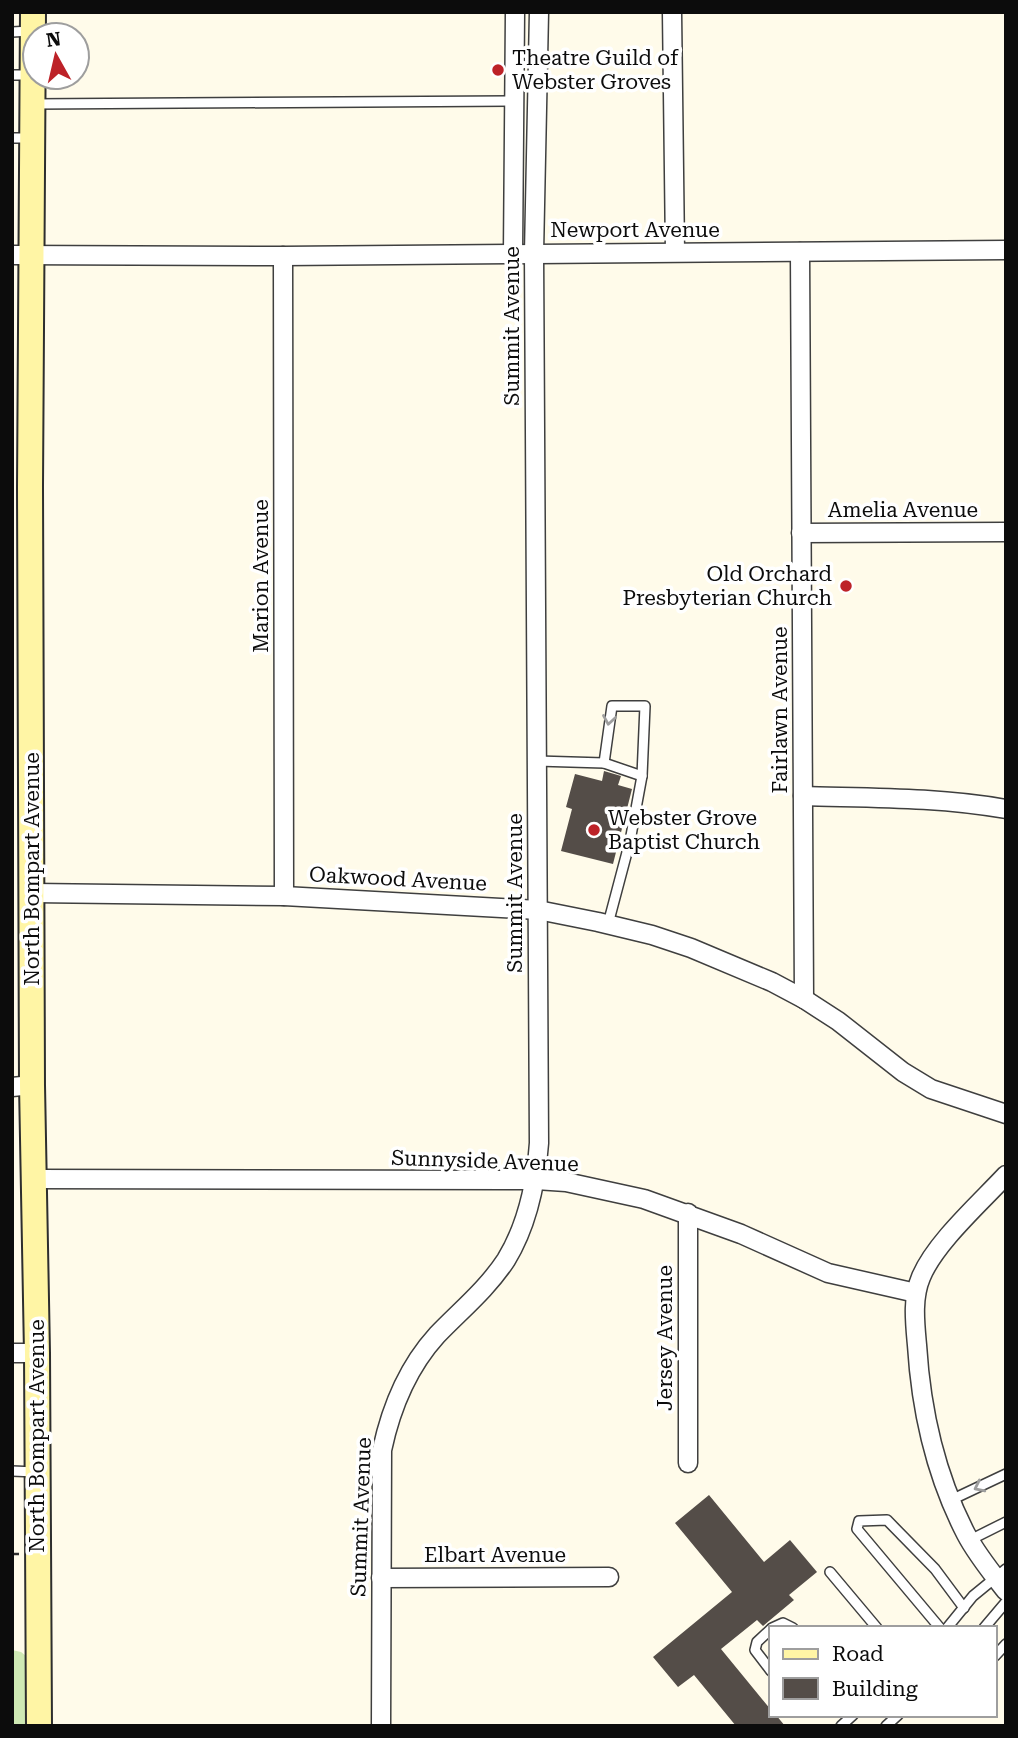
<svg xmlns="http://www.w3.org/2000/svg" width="1018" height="1738" viewBox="0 0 1018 1738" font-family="'Roboto Serif',serif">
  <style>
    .green { fill: #cfe9b4 }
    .building { fill: #544d48 }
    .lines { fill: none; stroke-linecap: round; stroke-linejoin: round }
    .lane-casing { stroke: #3f3f3f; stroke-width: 12 }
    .street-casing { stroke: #3f3f3f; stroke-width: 21 }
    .secondary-casing { stroke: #2e2e2e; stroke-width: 28 }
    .path { stroke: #2e2e2e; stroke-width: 2.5; stroke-dasharray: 7 3.5; stroke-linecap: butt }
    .lane { stroke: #fff; stroke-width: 9 }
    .street { stroke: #fff; stroke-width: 18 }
    .secondary { stroke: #fff5a5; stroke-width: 24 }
    .oneway { stroke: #9e9e9e }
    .poi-dot { fill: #bd2228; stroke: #fff; stroke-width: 2.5 }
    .labels { text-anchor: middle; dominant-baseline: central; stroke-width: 7; stroke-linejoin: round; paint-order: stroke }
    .poi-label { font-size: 21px; fill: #0c0c0c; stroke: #fff; text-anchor: start }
    .street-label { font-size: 21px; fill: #0c0c0c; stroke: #fff }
  </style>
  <rect width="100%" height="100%" fill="#fffbea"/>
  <polygon class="green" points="12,1650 21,1652 26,1656 26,1726 12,1726"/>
  <g class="building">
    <polygon points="604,771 621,776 618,785 632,789 613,864 561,851 572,809 566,807 575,774 602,781"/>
    <polygon points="709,1495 764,1562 790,1540 817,1572 789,1595 794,1600 763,1626 757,1620 721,1649 771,1710 771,1715 776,1715 785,1726 736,1726 694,1675 678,1687 653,1657 732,1592 675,1523"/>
  </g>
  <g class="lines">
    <defs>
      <g id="lane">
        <polyline points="12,32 31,31"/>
        <polyline points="12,75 30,75"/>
        <polyline points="34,104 514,101"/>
        <polyline points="12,138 31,138"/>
        <polyline points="537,761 604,763 642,776"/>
        <polyline points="604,763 612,706 645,706 642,776 630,841 608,924"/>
        <polyline points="12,1471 36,1472"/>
        <polyline points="951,1500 1006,1474"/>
        <polyline points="970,1540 1006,1522"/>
        <polyline points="830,1572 877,1628"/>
        <polyline points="772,1628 783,1623 793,1628"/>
        <polyline points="940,1628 857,1529 859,1521 887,1520 935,1569 964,1608"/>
        <polyline points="947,1628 973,1596 1006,1569"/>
        <polyline points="984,1628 1006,1602"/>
        <polyline points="771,1629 757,1642 755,1650 771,1671"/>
        <polyline points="995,1656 1006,1644"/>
        <polyline points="841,1726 853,1715"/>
        <polyline points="886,1726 898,1715"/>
      </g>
      <g id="street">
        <polyline points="672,12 675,252"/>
        <polyline points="800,252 804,999"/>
        <polyline points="513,253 515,12"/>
        <polyline points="12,255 283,256 1006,250"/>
        <polyline points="283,256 284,896"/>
        <polyline points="801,533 1006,532"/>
        <path d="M803,796C871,798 939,797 1006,809"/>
        <polyline points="33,893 284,896 538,910 598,922 652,935 691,948 772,982 804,999 838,1021 903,1072 931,1089 1006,1114"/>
        <polyline points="12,1087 32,1085"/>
        <path d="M1006,1175C980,1203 935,1243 921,1277C912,1298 915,1323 917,1345C921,1410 936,1476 966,1534C977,1555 992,1573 1006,1591"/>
        <polyline points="35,1179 536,1180 566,1182 644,1199 741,1234 828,1273 916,1293"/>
        <polyline points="688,1213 688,1463"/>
        <polyline points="12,1353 37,1353"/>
        <polyline points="381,1578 609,1577"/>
        <path d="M381,1726L382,1450C391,1408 407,1368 437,1335C460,1311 487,1289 506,1260C528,1224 536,1184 539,1143L534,253L539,12"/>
      </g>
      <polyline id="secondary" points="33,12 30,487 32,1085 37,1353 39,1726"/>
    </defs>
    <use href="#lane" class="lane-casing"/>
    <use href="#street" class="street-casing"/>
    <use href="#secondary" class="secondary-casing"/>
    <polyline class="path" points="12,1554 20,1554"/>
    <use href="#lane" class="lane"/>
    <use href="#street" class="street"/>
    <use href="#secondary" class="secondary"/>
  </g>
  <defs><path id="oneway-chevron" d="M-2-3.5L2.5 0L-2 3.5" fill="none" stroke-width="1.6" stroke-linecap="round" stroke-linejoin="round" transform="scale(1.75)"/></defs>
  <g class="oneway">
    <use href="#oneway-chevron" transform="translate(609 720) rotate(99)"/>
    <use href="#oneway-chevron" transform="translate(979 1487) rotate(154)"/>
  </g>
  <g class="poi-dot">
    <circle cx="498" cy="70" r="7"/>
    <circle cx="846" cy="586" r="7"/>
    <circle cx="594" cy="830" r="7"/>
  </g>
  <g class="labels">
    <g class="poi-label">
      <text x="512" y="58">Theatre Guild of<tspan x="512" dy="24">Webster Groves</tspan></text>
      <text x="832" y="574" text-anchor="end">Old Orchard<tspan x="832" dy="24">Presbyterian Church</tspan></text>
      <text x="608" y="818">Webster Grove<tspan x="608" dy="24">Baptist Church</tspan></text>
    </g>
    <g class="street-label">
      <text x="635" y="230">Newport Avenue</text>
      <text transform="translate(512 326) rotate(-90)">Summit Avenue</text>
      <text x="903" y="510">Amelia Avenue</text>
      <text transform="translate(261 576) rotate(-90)">Marion Avenue</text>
      <text transform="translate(780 710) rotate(-90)">Fairlawn Avenue</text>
      <text transform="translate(32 869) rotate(-90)">North Bompart Avenue</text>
      <text transform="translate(398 879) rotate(3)">Oakwood Avenue</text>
      <text transform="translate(515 893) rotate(-90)">Summit Avenue</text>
      <text transform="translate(485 1161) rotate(2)">Sunnyside Avenue</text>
      <text transform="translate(665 1338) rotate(-90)">Jersey Avenue</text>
      <text transform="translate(37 1436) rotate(-90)">North Bompart Avenue</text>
      <text transform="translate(361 1517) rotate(-88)">Summit Avenue</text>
      <text x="495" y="1555">Elbart Avenue</text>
    </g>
  </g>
  <rect width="1018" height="1738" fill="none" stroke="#0c0c0c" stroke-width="28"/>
  <rect x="769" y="1626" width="228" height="91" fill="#ffffff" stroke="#9e9e9e" stroke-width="2"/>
  <rect x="783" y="1649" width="35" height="10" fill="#fff5a5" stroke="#9e9e9e" stroke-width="2"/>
  <text x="832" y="1661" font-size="21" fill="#0c0c0c">Road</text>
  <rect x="783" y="1678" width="35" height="21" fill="#544d48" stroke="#9e9e9e" stroke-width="2"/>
  <text x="832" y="1696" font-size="21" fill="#0c0c0c">Building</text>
  <g transform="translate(56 56) rotate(352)"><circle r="33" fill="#ffffff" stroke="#9e9e9e" stroke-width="2"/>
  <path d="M0-5L12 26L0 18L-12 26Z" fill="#bd2228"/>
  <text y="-10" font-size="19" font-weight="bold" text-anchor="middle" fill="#0c0c0c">N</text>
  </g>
</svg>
